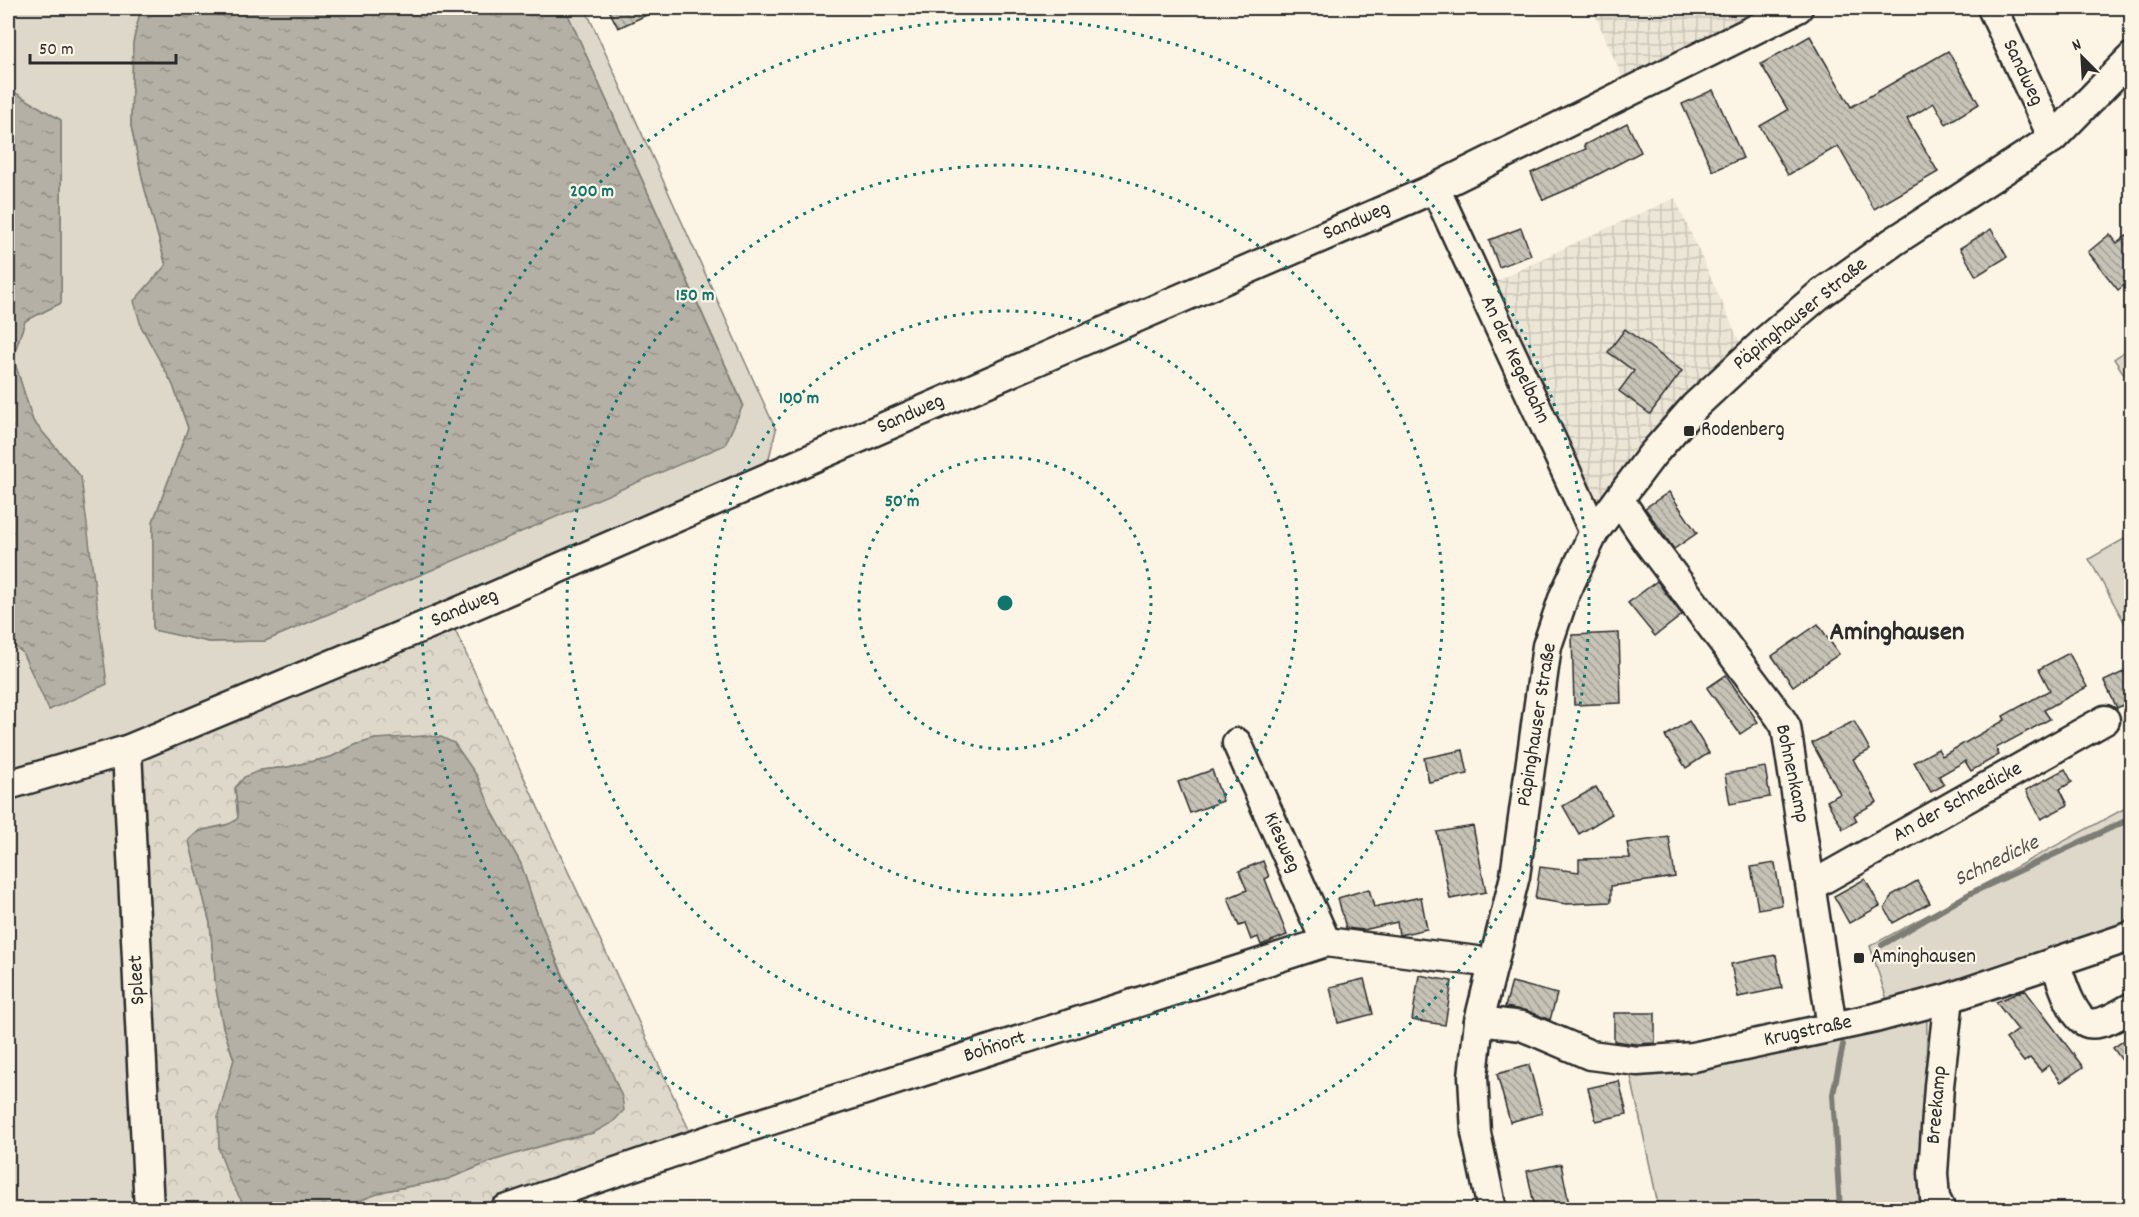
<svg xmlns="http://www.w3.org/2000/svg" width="2139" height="1217" viewBox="0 0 2139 1217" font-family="Dekko,sans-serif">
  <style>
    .industrial { fill: url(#industrial-grid) }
    .grass { fill: #ded8ca; stroke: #84827a; stroke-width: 1.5 }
    .forest { fill: url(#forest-crowns); stroke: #84827a; stroke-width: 1.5 }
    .water { fill: url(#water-ripples); stroke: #7d7b74; stroke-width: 1.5 }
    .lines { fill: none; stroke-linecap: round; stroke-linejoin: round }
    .stream { stroke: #7d7b74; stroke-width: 6 }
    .building { fill: url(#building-back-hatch); stroke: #2b2b2b; stroke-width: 1.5 }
    .minor-casing { stroke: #2b2b2b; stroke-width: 33 }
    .minor { stroke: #fcf5e5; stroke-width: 28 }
    .ring { fill: none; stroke: #0f766e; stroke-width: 3; stroke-dasharray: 3 6 }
    .poi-dot { fill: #2b2b2b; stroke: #fcf5e5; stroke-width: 2 }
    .labels { text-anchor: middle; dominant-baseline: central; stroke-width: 4.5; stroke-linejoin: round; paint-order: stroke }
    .street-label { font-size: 21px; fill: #2b2b2b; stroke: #fcf5e5 }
    .poi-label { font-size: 21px; fill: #2b2b2b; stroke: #fcf5e5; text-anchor: start }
    .water-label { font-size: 22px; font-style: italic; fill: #545350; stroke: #fcf5e5 }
    .district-label { font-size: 27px; font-weight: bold; fill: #2b2b2b; stroke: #fcf5e5 }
    .centre { fill: #0f766e; stroke: #fcf5e5; stroke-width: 3 }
    .ring-label { font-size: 18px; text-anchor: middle; font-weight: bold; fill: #0f766e; stroke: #fcf5e5; stroke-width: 4.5; stroke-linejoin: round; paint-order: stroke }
  </style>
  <defs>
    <pattern id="industrial-grid" width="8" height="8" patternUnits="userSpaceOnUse" patternTransform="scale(1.5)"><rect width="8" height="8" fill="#ece6d7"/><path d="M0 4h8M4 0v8" fill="none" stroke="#cbc5b9"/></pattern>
    <pattern id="forest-crowns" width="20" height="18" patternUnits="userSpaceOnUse" patternTransform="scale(1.5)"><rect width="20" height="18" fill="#ded8ca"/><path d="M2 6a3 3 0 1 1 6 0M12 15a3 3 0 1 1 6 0" fill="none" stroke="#bfbaae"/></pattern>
    <pattern id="water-ripples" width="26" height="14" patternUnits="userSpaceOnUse" patternTransform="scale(1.5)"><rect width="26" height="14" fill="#b4b0a5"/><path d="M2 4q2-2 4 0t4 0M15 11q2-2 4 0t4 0" fill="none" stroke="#938f87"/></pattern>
    <pattern id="building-back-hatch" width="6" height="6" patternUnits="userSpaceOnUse" patternTransform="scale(1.5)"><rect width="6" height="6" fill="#c8c3b7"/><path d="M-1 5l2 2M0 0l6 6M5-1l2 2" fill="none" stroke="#a39f95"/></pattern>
  </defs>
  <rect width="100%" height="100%" fill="#fcf5e5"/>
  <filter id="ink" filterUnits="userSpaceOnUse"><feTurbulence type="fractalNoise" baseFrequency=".0167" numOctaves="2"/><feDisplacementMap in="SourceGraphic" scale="12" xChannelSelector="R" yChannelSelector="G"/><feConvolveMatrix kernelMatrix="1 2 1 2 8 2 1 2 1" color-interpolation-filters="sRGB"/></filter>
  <g filter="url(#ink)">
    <g class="industrial">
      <polygon points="1592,8 1774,8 1624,81"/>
      <polygon points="1675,198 1742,347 1595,510 1488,285 1583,239"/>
    </g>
    <g class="grass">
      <polygon points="8,8 141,8 133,43 131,126 144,186 166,266 141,326 173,385 188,428 153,522 153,630 209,642 265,641 725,444 743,404 565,8 585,8 776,430 767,466 163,725 8,773 8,641 22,652 50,709 81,477 33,421 13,357 25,321 61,303 61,121 8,90"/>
      <polygon points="2131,347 2131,385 2114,359"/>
      <polygon points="2131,535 2131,634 2089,559"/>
      <polygon points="118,761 139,1209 8,1210 8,793"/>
      <polygon points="2131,805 2131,924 1888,1003 1870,946"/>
      <polygon points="1927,1014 1925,1182 1931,1209 1659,1209 1630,1072"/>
    </g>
    <polygon class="forest" points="453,626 693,1138 484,1209 337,1209 385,1191 448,1179 495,1160 561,1140 593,1133 580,1014 538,916 521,864 493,813 477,776 454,743 375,739 355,745 331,757 288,767 261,770 235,788 238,818 233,823 199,831 189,840 210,923 216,989 223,1027 234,1060 227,1085 244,1205 250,1209 155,1209 135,756"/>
    <g class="water">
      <polygon points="141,8 565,8 743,405 725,445 265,641 209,642 153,630 153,522 188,428 173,385 141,326 134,301 166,265 144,186 131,126 133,43"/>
      <polygon points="9,89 61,120 61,303 25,321 13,357 33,421 81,477 107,684 49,710 22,652 8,641 8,90"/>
      <path d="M424,736L441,737L454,743L477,776L493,813L521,864L538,916L561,972L580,1014L604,1054L622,1097L624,1110L613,1122L593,1133L561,1140L495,1160L448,1179L385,1191L337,1209H250L244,1205L229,1179L219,1149L218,1116L234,1059L223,1027L216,989L210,923L189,841C200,823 225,832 238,818L235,788L244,777L261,770L288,767L331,757L355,745L375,739Z"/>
    </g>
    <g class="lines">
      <g class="stream">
        <polyline points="1882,945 1971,893 2132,818"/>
        <polyline points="1840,1210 1833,1094 1843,1045"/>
      </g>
    </g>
    <g class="building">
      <polygon points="608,8 662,8 618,28"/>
      <polygon points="1810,36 1851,107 1948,51 1979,104 1946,124 1934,103 1907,119 1938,172 1874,209 1838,146 1788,175 1760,126 1788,110 1761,64"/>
      <polygon points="1713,90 1743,158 1713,171 1682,104"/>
      <polygon points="1627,123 1641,152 1578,185 1543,200 1531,173 1586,149 1584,145"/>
      <polygon points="1521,228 1531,255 1499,267 1489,240"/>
      <polygon points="1991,229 2007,257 1976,276 1960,248"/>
      <polygon points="2132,232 2132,279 2118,290 2088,252 2110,234 2117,243"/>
      <polygon points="1625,329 1682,371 1650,414 1619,391 1634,371 1608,352"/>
      <polygon points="1669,492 1697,533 1674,549 1645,508"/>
      <polygon points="1657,581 1682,615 1655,636 1628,603"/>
      <polygon points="1818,624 1839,654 1793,686 1772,656"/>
      <polygon points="1619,633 1621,703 1574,705 1572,635"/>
      <polygon points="2069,653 2087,687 2044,710 2050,719 1996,748 1999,755 1971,771 1965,761 1939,776 1944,785 1931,792 1914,762 1938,749 1942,756 2005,720 2003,716 2050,690 2039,669"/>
      <polygon points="2132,668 2132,701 2117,708 2104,681"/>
      <polygon points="1726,675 1758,722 1740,734 1707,688"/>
      <polygon points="1689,721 1709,753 1686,768 1665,736"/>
      <polygon points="1854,721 1870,750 1853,759 1877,802 1854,815 1857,821 1843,829 1827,801 1840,794 1812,743"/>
      <polygon points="1463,750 1468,774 1429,782 1424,758"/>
      <polygon points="1765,767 1770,797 1730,804 1725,774"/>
      <polygon points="2065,769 2072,782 2060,789 2068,805 2041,819 2026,790"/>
      <polygon points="1212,770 1223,801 1190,813 1178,782"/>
      <polygon points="1596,787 1612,814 1579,834 1563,806"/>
      <polygon points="1473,826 1486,892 1450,899 1437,832"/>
      <polygon points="1669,837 1675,877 1611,886 1611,902 1567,904 1535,899 1540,867 1579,872 1579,859 1630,858 1627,843"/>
      <polygon points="1263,861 1269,877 1265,879 1287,935 1261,945 1258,937 1251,940 1245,924 1239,926 1228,898 1247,890 1239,871"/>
      <polygon points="1775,863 1782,905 1758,909 1751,867"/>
      <polygon points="1865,879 1880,906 1849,923 1834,896"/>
      <polygon points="1917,881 1930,903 1893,923 1885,908 1892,895"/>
      <polygon points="1369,889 1374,907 1421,897 1427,929 1399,935 1397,922 1364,930 1346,928 1338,898"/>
      <polygon points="1776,955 1782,988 1738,997 1731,964"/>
      <polygon points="1419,975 1452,981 1445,1025 1412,1020"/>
      <polygon points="1364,979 1373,1014 1338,1023 1330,987"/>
      <polygon points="1512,982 1557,994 1550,1020 1528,1011 1505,1007"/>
      <polygon points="2025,990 2083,1067 2061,1082 2049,1065 2041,1071 2030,1058 2024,1062 2006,1039 2018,1030 1996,1002"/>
      <polygon points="1614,1013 1655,1013 1655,1043 1637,1044 1614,1041"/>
      <polygon points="2132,1035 2132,1074 2113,1048"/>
      <polygon points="1529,1065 1542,1113 1510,1122 1497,1074"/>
      <polygon points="1619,1081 1627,1114 1596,1121 1588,1088"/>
      <polygon points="1561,1164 1570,1209 1535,1209 1527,1171"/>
    </g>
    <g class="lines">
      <defs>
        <g id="minor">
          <polyline points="1992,8 2053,138"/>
          <polyline points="1435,188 1594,532"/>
          <polyline points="1619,499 1648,542 1779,716 1786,727 1832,1027"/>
          <polyline points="1237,743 1326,942"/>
          <polyline points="127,750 149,1210"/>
          <polyline points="8,785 127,750 458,612 1435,188 1798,8"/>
          <polyline points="1811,886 2105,720"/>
          <path d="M2055,962C2060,976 2072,1019 2088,1023C2102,1026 2120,1014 2132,1007"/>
          <polyline points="1479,1021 1522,1026 1590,1055 1637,1061 1693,1057 1875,1018 1949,998 2132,936"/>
          <polyline points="505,1210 706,1141 1326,942 1477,961 1493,965"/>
          <polyline points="1492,1210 1476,1133 1473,1076 1479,1021 1515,876 1547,646 1564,596 1594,532 1652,455 1695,406 1765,341 1819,295 1893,242 2053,138 2132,57"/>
          <polyline points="1941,1210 1935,1198 1933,1173 1939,1086 1949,998"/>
        </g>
      </defs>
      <use href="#minor" class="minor-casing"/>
      <use href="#minor" class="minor"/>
    </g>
  </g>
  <g class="ring">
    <circle cx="1005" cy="603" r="146"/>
    <circle cx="1005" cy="603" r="292"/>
    <circle cx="1005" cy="603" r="438"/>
    <circle cx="1005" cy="603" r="584"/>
  </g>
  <g class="poi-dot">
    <rect x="1683" y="425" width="12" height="12" rx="3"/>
    <rect x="1853" y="952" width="12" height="12" rx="3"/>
  </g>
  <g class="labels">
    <g class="street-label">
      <text transform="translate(2022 73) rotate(65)">Sandweg</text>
      <text transform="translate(1357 222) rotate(-23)">Sandweg</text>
      <text transform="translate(1801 315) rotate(-39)">Päpinghauser Straße</text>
      <text transform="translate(1514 360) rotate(65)">An der Kegelbahn</text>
      <text transform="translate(911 415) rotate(-24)">Sandweg</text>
      <text transform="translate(465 609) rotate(-23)">Sandweg</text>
      <text transform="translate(1538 725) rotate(-81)">Päpinghauser Straße</text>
      <text transform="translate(1791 774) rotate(78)">Bohnenkamp</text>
      <text transform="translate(1958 803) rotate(-29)">An der Schnedicke</text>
      <text transform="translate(1281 843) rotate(66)">Kiesweg</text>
      <text transform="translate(138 980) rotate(-93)">Spleet</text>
      <text transform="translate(1808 1032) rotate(-12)">Krugstraße</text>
      <text transform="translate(995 1048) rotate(-18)">Bohnort</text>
      <text transform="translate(1938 1105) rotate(-85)">Breekamp</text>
    </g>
    <g class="poi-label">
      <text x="1701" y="431">Rodenberg</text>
      <text x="1871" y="958">Aminghausen</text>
    </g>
    <g class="water-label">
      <text transform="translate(1997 862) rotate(-26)">Schnedicke</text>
    </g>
    <g class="district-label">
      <text x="1897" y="633">Aminghausen</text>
    </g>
  </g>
  <circle cx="1005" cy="603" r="9" class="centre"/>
  <g class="ring-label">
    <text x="592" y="196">200 m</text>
    <text x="695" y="300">150 m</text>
    <text x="799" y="403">100 m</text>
    <text x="902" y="506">50 m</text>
  </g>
  <rect width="2139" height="1217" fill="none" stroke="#fcf5e5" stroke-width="30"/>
  <rect x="15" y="15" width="2109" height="1187" fill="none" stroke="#2b2b2b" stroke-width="2" filter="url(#ink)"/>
  <g transform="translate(2082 57) rotate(336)" stroke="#fcf5e5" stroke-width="4.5" paint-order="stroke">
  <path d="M0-4.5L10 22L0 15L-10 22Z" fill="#2b2b2b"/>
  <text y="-9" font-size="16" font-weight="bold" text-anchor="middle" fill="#2b2b2b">N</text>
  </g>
  <path d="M30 54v9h146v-9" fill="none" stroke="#2b2b2b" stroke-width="3"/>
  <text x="39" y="54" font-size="18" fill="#2b2b2b" stroke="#fcf5e5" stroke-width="4.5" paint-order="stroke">50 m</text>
</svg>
